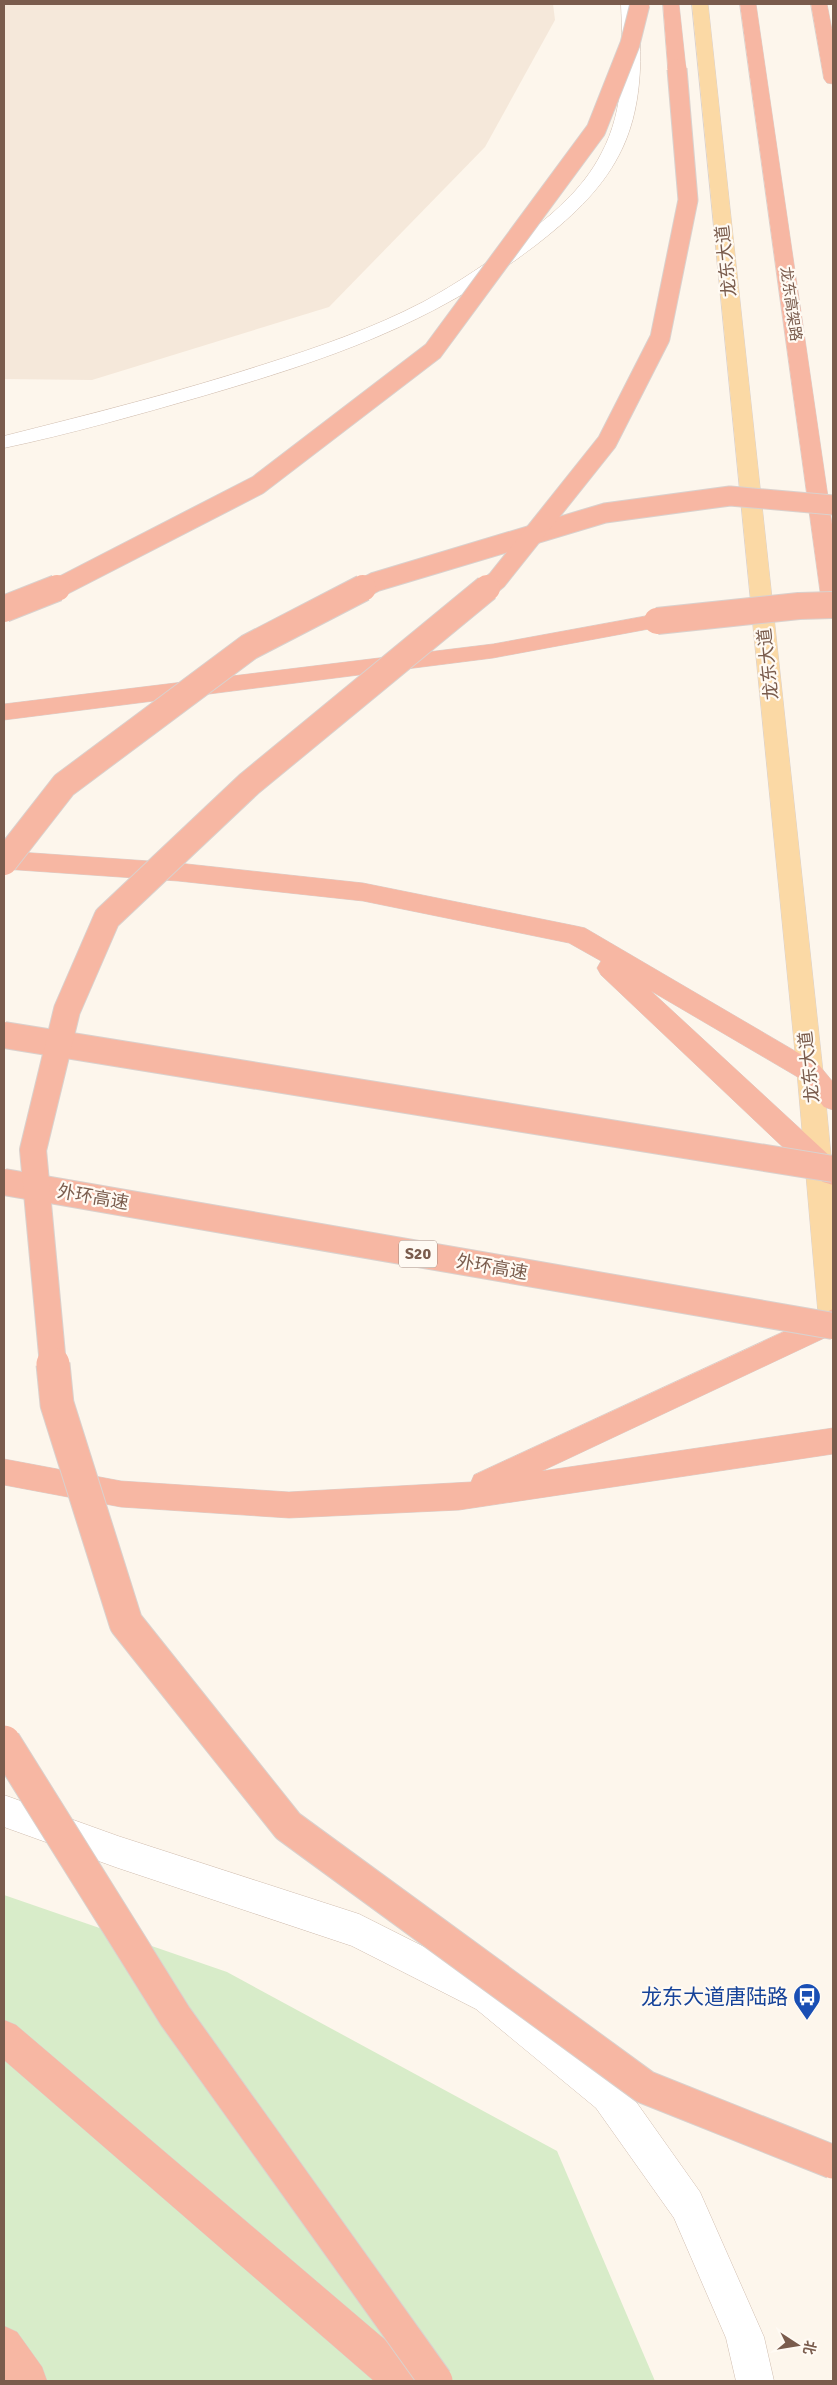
<svg xmlns="http://www.w3.org/2000/svg" width="837" height="2385" viewBox="0 0 837 2385" font-family="Signika,'Noto Sans SC',sans-serif">
  <style>
    .residential { fill: #f5e8da }
    .green { fill: #d8ecc9 }
    .lines { fill: none; stroke-linecap: round; stroke-linejoin: round }
    .street-casing { stroke: #d1beb0; stroke-width: 1 }
    .primary-casing { stroke: #dad1cd; stroke-width: 1 }
    .highway-casing { stroke: #dad1cd; stroke-width: 1 }
    .street { fill: #fff; fill-rule: evenodd }
    .primary { fill: #fbd9a5; fill-rule: evenodd }
    .highway { fill: #f7b7a3; fill-rule: evenodd }
    .highway-bridge-far2-casing { stroke: #dad1cd; stroke-width: 21; stroke-linecap: butt }
    .highway-bridge-far1-casing { stroke: #dad1cd; stroke-width: 28; stroke-linecap: butt }
    .highway-bridge-casing { stroke: #dad1cd; stroke-width: 35; stroke-linecap: butt }
    .highway-bridge-far2 { stroke: #f7b7a3; stroke-width: 19 }
    .highway-bridge-far1 { stroke: #f7b7a3; stroke-width: 26 }
    .highway-bridge { stroke: #f7b7a3; stroke-width: 33 }
    .labels { text-anchor: middle; dominant-baseline: central; stroke-width: 4.5; stroke-linejoin: round; paint-order: stroke }
    .far-street-label { font-size: 15px; fill: #7a5c4d; stroke: #fffaf3 }
    .shield { fill: #fffaf3; stroke: #a28b7f; stroke-width: 1 }
    .shield-label { font-size: 16px; font-weight: bold; fill: #7a5c4d }
    .street-label { font-size: 18px; fill: #7a5c4d; stroke: #fffaf3 }
    .near-transit-label { font-size: 21px; fill: #164399; stroke: #fffaf3; text-anchor: end }
  </style>
  <rect width="100%" height="100%" fill="#fdf6ec"/>
  <polygon class="residential" points="4,4 553,4 555,20 485,147 329,307 92,380 4,379"/>
  <polygon class="green" points="4,1895 227,1972 557,2151 655,2381 4,2381"/>
  <g class="lines">
    <defs>
      <g id="street">
        <path d="M621,4H637C643,53 643,110 619,155C600,192 568,220 536,245C432,325 326,360 203,396C137,415 70,434 4,448V436C91,414 179,392 265,364C319,347 373,328 423,302C458,283 490,261 521,238C552,215 583,189 601,154C626,108 623,55 621,4Z"/>
        <polygon points="4,1795 118,1836 359,1914 500,1985 622,2082 700,2192 764,2337 774,2381 736,2381 726,2338 674,2218 596,2108 476,2009 352,1946 118,1868 4,1827"/>
      </g>
      <polygon id="primary" points="692,4 708,4 823,1072 833,1177 833,1336 823,1332 819,1324 797,1072"/>
      <g id="highway">
        <polygon points="663,4 679,4 686,69 683,73 671,73 668,69"/>
        <polygon points="740,4 756,4 833,531 833,612 825,610 822,605"/>
        <polygon points="811,4 827,4 833,35 833,84 827,83 824,79"/>
        <polygon points="657,614 665,616 668,621 665,626 493,658 4,720 4,704 493,644"/>
        <polygon points="4,851 178,863 363,883 576,926 585,928 819,1065 833,1082 833,1110 824,1107 801,1079 651,991 833,1159 833,1185 823,1182 808,1171 601,975 597,968 601,961 569,943 363,901 178,881 4,869"/>
        <polygon points="833,1309 833,1334 542,1471 833,1428 833,1454 459,1510 289,1518 121,1507 4,1485 4,1459 121,1481 289,1492 471,1482 474,1475"/>
        <polygon points="4,2020 16,2025 417,2367 422,2381 374,2381 4,2060"/>
        <polygon points="4,2326 17,2332 42,2367 47,2381 6,2381 4,2378"/>
      </g>
    </defs>
    <use href="#street" class="street-casing"/>
    <use href="#primary" class="primary-casing"/>
    <use href="#highway" class="highway-casing"/>
    <use href="#street" class="street"/>
    <use href="#primary" class="primary"/>
    <use href="#highway" class="highway"/>
    <defs>
      <g id="highway-bridge-far2">
        <polyline points="54,590 258,485 433,351 596,130 630,44 640,4"/>
        <polyline points="360,590 375,582 605,513 730,496 833,505"/>
        <polyline points="485,590 497,580 607,442 660,338 688,200 677,69"/>
      </g>
      <g id="highway-bridge-far1">
        <polyline points="4,609 57,588"/>
        <polyline points="657,621 799,606 833,605"/>
        <polyline points="4,862 64,785 249,647 363,588"/>
        <polyline points="4,1035 833,1169"/>
        <polyline points="4,1182 833,1326"/>
        <polyline points="53,1365 33,1150 67,1010 107,918 249,784 487,588"/>
      </g>
      <g id="highway-bridge">
        <polyline points="53,1364 57,1404 126,1623 288,1826 645,2087 833,2162"/>
        <polyline points="4,1742 175,2016 436,2381"/>
      </g>
    </defs>
    <use href="#highway-bridge-far2" class="highway-bridge-far2-casing"/>
    <use href="#highway-bridge-far1" class="highway-bridge-far1-casing"/>
    <use href="#highway-bridge" class="highway-bridge-casing"/>
    <use href="#highway-bridge-far2" class="highway-bridge-far2"/>
    <use href="#highway-bridge-far1" class="highway-bridge-far1"/>
    <use href="#highway-bridge" class="highway-bridge"/>
  </g>
  <defs>
    <symbol id="bus-pin" viewBox="-11 -11 22 30"><path d="M0 17L-7.5 6A9.5 9.5 0 1 1 7.5 6Z" fill="#1a4fb4" stroke="#fffaf3"/><path d="M-5-6H5V4H4V6H2V4H-2V6H-4V4H-5ZM-3.5-4V0h7V-4ZM-3.5 1.2v1.5H-2V1.2ZM2 1.2v1.5H3.5V1.2Z" fill="#fff"/></symbol>
  </defs>
  <g fill-rule="evenodd">
    <use href="#bus-pin" x="791" y="1981" width="32" height="43"/>
  </g>
  <g class="labels">
    <g class="far-street-label">
      <text transform="translate(791 304) rotate(82)">龙东高架路</text>
    </g>
    <rect class="shield" x="399" y="1240.5" width="38" height="27" rx="4"/>
    <g class="shield-label">
      <text x="418" y="1254">S20</text>
    </g>
    <g class="street-label">
      <text transform="translate(726 261) rotate(-96)">龙东大道</text>
      <text transform="translate(768 664) rotate(-96)">龙东大道</text>
      <text transform="translate(809 1067) rotate(-96)">龙东大道</text>
      <text transform="translate(93 1197) rotate(10)">外环高速</text>
      <text transform="translate(492 1267) rotate(10)">外环高速</text>
    </g>
    <g class="near-transit-label">
      <text x="788" y="1997">龙东大道唐陆路</text>
    </g>
  </g>
  <rect width="837" height="2385" fill="none" stroke="#7a5c4d" stroke-width="10"/>
  <g transform="translate(797 2345) rotate(102)" stroke="#fffaf3" stroke-width="4" paint-order="stroke">
  <path d="M0-4L9 19L0 12L-9 19Z" fill="#7a5c4d"/>
  <text y="-8" font-size="14" font-weight="bold" text-anchor="middle" fill="#7a5c4d">北</text>
  </g>
</svg>
